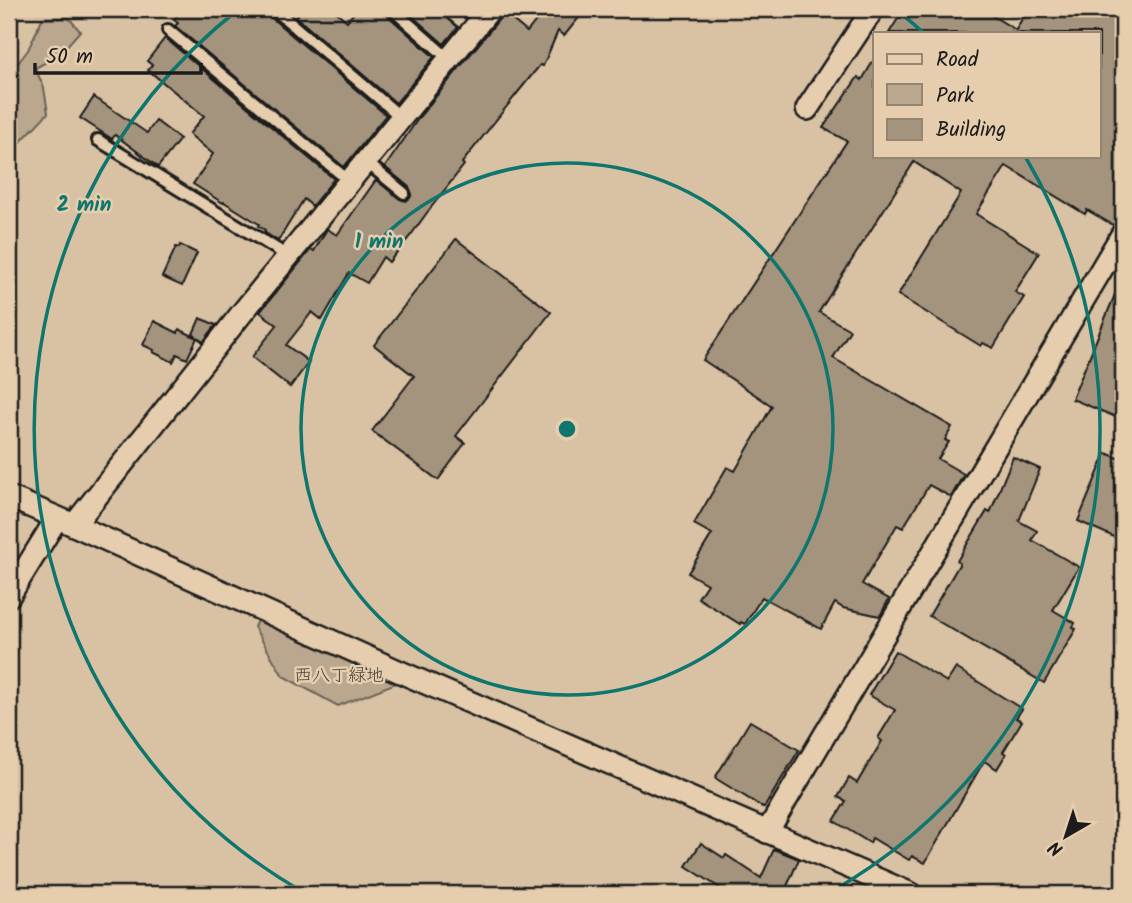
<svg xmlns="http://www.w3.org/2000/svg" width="1132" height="903" viewBox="0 0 1132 903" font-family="Kalam,'Klee One',sans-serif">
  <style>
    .green { fill: #baa78e; stroke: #6b6255; stroke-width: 2 }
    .building { fill: #a4947e; stroke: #1c1c1c; stroke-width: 2 }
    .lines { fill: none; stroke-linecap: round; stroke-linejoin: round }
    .service-casing { stroke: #1c1c1c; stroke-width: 16 }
    .minor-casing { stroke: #1c1c1c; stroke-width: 26 }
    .service { stroke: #e5cdad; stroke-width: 10 }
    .minor { stroke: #e5cdad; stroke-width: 21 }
    .ring { fill: none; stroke: #0f766e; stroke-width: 3.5 }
    .labels { text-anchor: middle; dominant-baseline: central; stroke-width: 5; stroke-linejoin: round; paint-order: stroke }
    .park-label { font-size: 18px; fill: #443f38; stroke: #e5cdad }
    .centre { fill: #0f766e; stroke: #e5cdad; stroke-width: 3.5 }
    .ring-label { font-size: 21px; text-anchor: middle; font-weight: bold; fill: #0f766e; stroke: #e5cdad; stroke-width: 5; stroke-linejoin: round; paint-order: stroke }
  </style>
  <rect width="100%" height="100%" fill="#d9c2a4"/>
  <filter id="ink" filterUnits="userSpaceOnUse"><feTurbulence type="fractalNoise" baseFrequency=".0143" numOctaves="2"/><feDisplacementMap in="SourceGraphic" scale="14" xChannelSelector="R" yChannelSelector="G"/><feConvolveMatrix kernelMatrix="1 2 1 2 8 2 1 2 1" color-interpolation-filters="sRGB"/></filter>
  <g filter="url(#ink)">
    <g class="green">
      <polygon points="69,18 80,31 58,56 35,68 44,88 48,113 9,154 9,75 28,50 42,19"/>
      <polygon points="261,612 399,682 338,706 283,676 254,627"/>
    </g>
    <g class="building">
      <polygon points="182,9 261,9 386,115 344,167 175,26 178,23 174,20"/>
      <polygon points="303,9 333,9 347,21 357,9 384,9 387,15 434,57 396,103 296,17"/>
      <polygon points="404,9 436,9 458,27 444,44"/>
      <polygon points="545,9 586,9 564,36 558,31 543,66 540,65 519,91 462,163 464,165 426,214 411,235 389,262 383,257 367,283 349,273 322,320 312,312 286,345 309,362 290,387 252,357 277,325 260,312 311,249 314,251 327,229 337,235 376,180 400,199 406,201 410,198 412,194 409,187 385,167 420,116 504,13 527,32"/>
      <polygon points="904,9 981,9 1016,30 1027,9 1123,9 1123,215 1120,221 1113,225 1087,210 1085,214 1006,166 976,214 1039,253 1015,292 1024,297 993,348 983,343 981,346 898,295 961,193 914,162 819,312 850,330 833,358 952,427 945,440 949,442 938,459 964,474 951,497 929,485 903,528 897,525 862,584 889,599 880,616 843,608 835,603 821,629 762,597 745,624 741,622 740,624 698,598 707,584 688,573 712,534 694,524 727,467 735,471 772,406 703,360 847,141 823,128 858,77 862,80 875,58 875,156 1099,156 1099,33 889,33"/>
      <polygon points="165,38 334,179 312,206 304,199 278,241 264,232 265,230 258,226 259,224 224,202 223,203 193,184 213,154 189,134 204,116 148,70 152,65 147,61"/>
      <polygon points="94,97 147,133 156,121 180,139 158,167 115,135 112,139 80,118"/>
      <polygon points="456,239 551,312 456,436 465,443 438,480 372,431 414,376 374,345"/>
      <polygon points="180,245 197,253 182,286 162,277 176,247 179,248"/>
      <polygon points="1123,275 1123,420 1072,399"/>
      <polygon points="200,318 216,325 203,342 193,334"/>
      <polygon points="154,321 178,333 179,329 197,338 187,359 177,354 173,362 153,352 154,350 143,345"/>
      <polygon points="1106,453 1123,460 1123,541 1078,521"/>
      <polygon points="1013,457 1040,469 1019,521 1037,531 1032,540 1079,567 1053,610 1075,623 1073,627 1076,629 1044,683 929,616 960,563 957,561 987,511 990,513"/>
      <polygon points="895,651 947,682 956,668 1022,709 1016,718 1022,721 1003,752 1006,754 997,769 984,761 925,863 912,856 909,860 872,838 870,843 834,821 846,801 838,797 849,778 857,783 882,741 878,738 895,710 869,695"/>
      <polygon points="750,721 799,750 764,808 715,778"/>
      <polygon points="701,843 724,858 726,855 761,878 774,849 799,859 784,893 787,894 729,894 686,866"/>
    </g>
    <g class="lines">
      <defs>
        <g id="service">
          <polyline points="274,9 402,118"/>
          <polyline points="392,9 449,59"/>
          <polyline points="168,30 349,181"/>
          <polyline points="98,140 288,256"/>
          <polyline points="365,161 404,193"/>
        </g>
        <g id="minor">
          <polyline points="807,109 873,9"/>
          <polyline points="9,497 74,525 398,671 911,894"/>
          <polyline points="74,525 242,313 490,9"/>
          <polyline points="9,596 57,518"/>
          <polyline points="767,832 1123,233"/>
        </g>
      </defs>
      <use href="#service" class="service-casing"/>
      <use href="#minor" class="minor-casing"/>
      <use href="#service" class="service"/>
      <use href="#minor" class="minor"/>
    </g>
  </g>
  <g class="ring">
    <circle cx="567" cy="429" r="266"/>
    <path d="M305 893A533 533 0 0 1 239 9M895 9A533 533 0 0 1 924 33M1026 158A533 533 0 0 1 829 893"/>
  </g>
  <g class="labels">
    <g class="park-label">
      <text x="339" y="676">西八丁緑地</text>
    </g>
  </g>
  <circle cx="567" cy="429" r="10" class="centre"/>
  <g class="ring-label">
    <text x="84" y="211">2 min</text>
    <text x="379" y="248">1 min</text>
  </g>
  <rect width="1132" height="903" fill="none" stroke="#e5cdad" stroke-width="35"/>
  <rect x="18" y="18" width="1097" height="868" fill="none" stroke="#1c1c1c" stroke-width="2.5" filter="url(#ink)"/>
  <rect x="873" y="32" width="228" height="126" fill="#e5cdad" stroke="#958673" stroke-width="2"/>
  <rect x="887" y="54" width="35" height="10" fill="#e5cdad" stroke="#958673" stroke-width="2"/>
  <text x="936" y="66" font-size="21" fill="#1c1c1c">Road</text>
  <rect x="887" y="84" width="35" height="21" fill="#baa78e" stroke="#958673" stroke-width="2"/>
  <text x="936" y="102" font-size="21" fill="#1c1c1c">Park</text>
  <rect x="887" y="119" width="35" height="21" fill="#a4947e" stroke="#958673" stroke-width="2"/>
  <text x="936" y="136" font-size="21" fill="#1c1c1c">Building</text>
  <g transform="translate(1066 836) rotate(219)" stroke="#e5cdad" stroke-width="5" paint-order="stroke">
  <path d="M0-5L12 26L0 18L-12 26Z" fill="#1c1c1c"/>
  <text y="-10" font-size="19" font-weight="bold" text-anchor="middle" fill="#1c1c1c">N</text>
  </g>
  <path d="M35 63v10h166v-10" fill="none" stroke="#1c1c1c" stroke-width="3.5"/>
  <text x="46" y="63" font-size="21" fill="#1c1c1c" stroke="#e5cdad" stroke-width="5" paint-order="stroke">50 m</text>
</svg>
